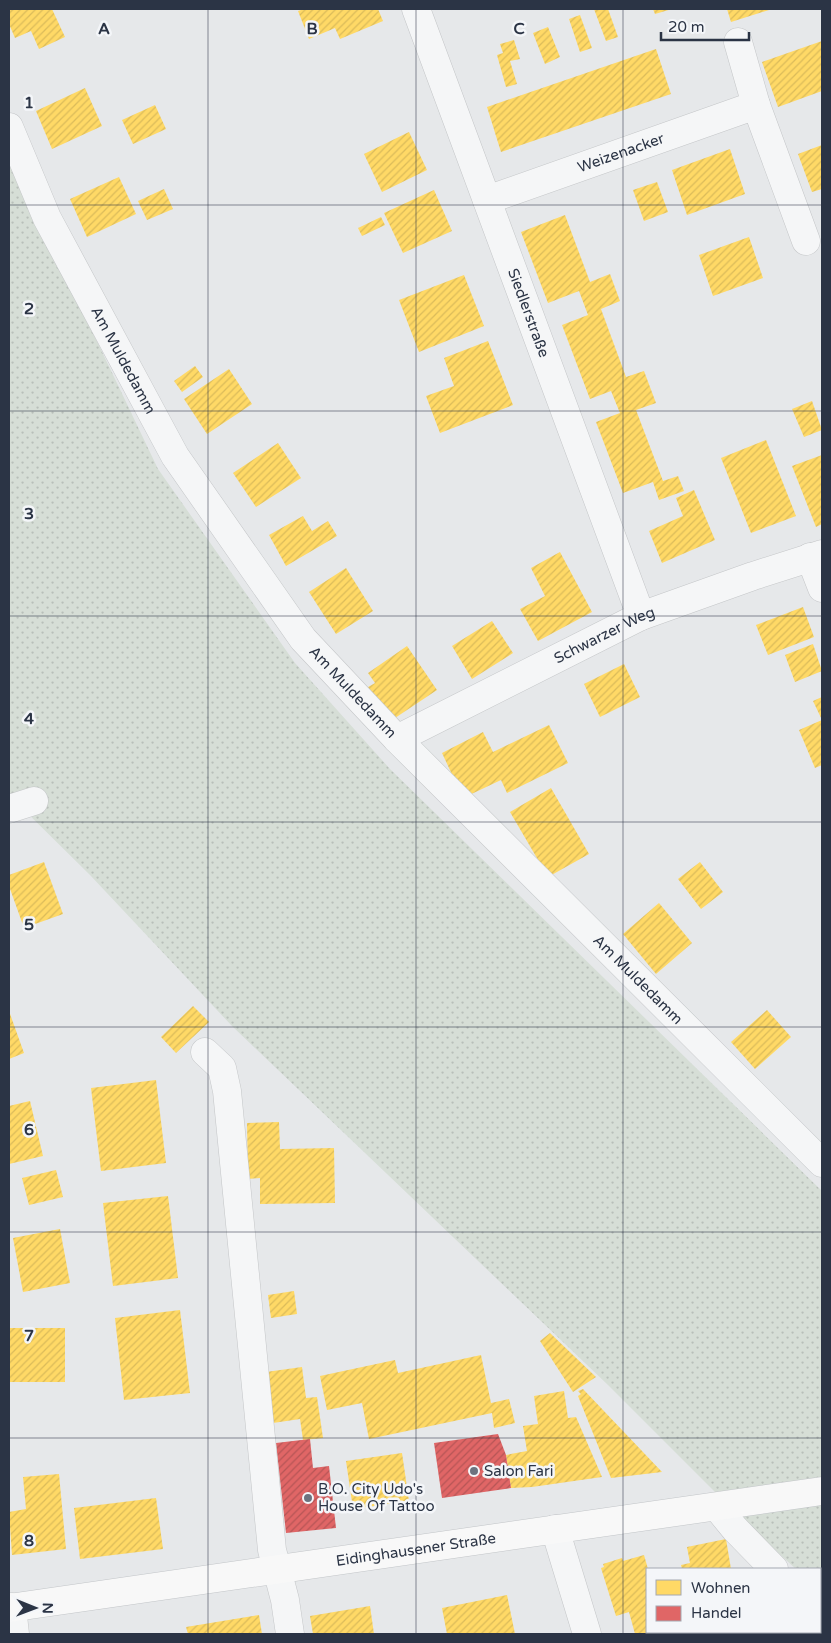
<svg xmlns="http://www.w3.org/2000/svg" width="831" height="1643" viewBox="0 0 831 1643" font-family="'Varela Round',sans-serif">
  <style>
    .grass { fill: url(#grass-dots) }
    .homes { fill: url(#homes-hatch) }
    .shops { fill: url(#shops-hatch) }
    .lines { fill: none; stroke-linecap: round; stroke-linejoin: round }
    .minor-casing { stroke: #c4c6c8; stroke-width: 29 }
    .major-casing { stroke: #c2c5c8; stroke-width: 29 }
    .minor { stroke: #f5f6f7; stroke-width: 28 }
    .major { stroke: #f8f8f8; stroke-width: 28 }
    .grid { fill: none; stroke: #2b3445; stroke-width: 1; stroke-opacity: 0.55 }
    .poi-dot { fill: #6c737f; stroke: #f4f6f9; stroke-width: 2 }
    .labels { text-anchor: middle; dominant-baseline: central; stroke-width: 5; stroke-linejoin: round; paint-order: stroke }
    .street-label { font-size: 15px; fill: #2b3445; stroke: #f4f6f9 }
    .poi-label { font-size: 15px; fill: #2b3445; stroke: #f4f6f9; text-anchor: start }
    .grid-label { font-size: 16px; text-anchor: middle; font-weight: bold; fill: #2b3445; stroke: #f4f6f9; stroke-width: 5; stroke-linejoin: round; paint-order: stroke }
  </style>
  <defs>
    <pattern id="grass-dots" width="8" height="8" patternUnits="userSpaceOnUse" patternTransform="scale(1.25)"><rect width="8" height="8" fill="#d6ded6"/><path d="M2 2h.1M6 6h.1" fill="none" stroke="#b8bfb9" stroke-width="1.8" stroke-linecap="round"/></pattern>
    <pattern id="homes-hatch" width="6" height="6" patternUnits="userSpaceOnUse" patternTransform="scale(1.25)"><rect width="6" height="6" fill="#ffd966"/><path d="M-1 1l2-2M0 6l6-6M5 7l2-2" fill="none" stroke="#dbbb5a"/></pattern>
    <pattern id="shops-hatch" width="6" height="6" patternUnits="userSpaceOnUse" patternTransform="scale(1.25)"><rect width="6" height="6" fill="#e06666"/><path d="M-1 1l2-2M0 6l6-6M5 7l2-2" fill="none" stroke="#b65556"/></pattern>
  </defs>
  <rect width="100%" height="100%" fill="#e6e8ea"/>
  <polygon class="grass" points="9,157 158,469 295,663 390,769 822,1191 822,1592 820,1590 820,1569 796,1569 757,1534 608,1385 232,1026 90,875 12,798 9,791"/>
  <g class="homes">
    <polygon points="9,9 52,9 65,37 39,49 31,31 15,38 9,24"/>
    <polygon points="304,9 378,9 383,21 340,39 335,28 309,39 298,11"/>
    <polygon points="594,9 608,9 618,37 606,41"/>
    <polygon points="653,9 672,9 655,14"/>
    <polygon points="727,9 772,9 731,22"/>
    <polygon points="580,15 592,48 580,52 569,19"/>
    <polygon points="548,27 560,57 545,64 533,33"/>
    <polygon points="514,40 520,59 510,61 517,84 506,87 497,55 503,53 500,44"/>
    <polygon points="822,41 822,91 778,107 762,62"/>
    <polygon points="656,49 671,94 501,152 487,107"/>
    <polygon points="85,88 102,126 52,149 36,111"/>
    <polygon points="155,105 166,129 133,144 122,120"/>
    <polygon points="409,132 427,170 382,192 364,154"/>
    <polygon points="822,145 822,189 812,192 798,154"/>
    <polygon points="730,149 745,194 687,215 672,170"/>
    <polygon points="119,177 136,214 87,237 70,199"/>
    <polygon points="657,182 668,212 644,221 633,190"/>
    <polygon points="164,189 173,209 147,220 138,201"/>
    <polygon points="434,190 452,231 403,253 384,213"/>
    <polygon points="565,215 590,282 610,274 620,301 601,309 626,377 644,371 656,403 636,410 663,481 678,476 684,491 659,500 653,482 623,493 596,422 620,413 611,391 590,399 562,325 588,315 579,291 548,303 521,232"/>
    <polygon points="381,217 385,225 362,236 358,228"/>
    <polygon points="749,237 763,278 713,296 699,255"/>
    <polygon points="464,275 484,326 419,352 399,300"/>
    <polygon points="488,341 513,405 440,433 426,396 454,386 444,358"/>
    <polygon points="195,366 203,377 182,392 174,381"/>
    <polygon points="229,369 252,404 207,434 184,399"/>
    <polygon points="812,401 822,430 804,437 792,409"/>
    <polygon points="766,440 796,516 751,533 721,458"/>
    <polygon points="278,443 301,478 256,507 233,473"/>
    <polygon points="822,455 822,524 816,527 792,466"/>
    <polygon points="694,490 715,540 662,563 649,531 683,516 676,498"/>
    <polygon points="303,516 312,531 328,521 337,536 286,566 269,535"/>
    <polygon points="560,552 592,612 538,641 520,609 545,596 531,568"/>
    <polygon points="346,568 373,611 336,634 309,592"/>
    <polygon points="803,607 814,637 768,655 756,625"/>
    <polygon points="492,621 513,653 472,679 452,646"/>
    <polygon points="813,644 822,671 795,682 785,655"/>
    <polygon points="407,646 437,690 386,724 363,690 375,683 368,673"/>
    <polygon points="624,664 640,697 600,717 584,684"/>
    <polygon points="822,697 822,765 815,768 799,730 822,720 813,701"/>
    <polygon points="549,725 568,763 507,793 501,780 463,798 442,753 483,732 493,752"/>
    <polygon points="551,788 589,854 548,877 510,812"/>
    <polygon points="44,862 63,914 24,928 9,886 9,875"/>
    <polygon points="700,862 723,892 701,909 678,879"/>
    <polygon points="659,903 692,943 656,974 623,934"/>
    <polygon points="193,1006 209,1022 176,1053 161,1037"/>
    <polygon points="767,1010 791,1037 755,1069 731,1042"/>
    <polygon points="9,1011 24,1053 9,1059"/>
    <polygon points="156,1080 166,1163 101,1171 91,1088"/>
    <polygon points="30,1101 43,1156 9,1164 9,1106"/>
    <polygon points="279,1122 280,1149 334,1148 335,1203 260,1204 260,1178 248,1179 247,1123"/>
    <polygon points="56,1170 63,1197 29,1205 22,1178"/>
    <polygon points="168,1196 178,1278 113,1286 103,1203"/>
    <polygon points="60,1229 70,1283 23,1292 13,1238"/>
    <polygon points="294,1291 297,1314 271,1318 268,1295"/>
    <polygon points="180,1310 190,1393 124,1400 115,1318"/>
    <rect x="9" y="1328" width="56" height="54"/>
    <polygon points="550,1333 596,1377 573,1392 540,1341"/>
    <polygon points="481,1355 491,1403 509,1399 515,1423 494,1428 492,1413 369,1439 362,1403 327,1410 320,1376 395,1360 398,1373"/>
    <polygon points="302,1367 306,1398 317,1397 323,1438 303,1440 300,1419 273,1423 266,1372"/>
    <polygon points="583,1389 662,1472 611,1478 578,1396 581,1394 578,1391"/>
    <polygon points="564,1391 568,1418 576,1417 602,1477 532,1487 511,1488 506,1455 527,1451 523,1426 538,1424 534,1396"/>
    <polygon points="402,1453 409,1501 353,1509 346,1461"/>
    <polygon points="59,1474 66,1549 12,1555 9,1512 26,1509 23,1477"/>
    <polygon points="156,1498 163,1549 80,1559 74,1508"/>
    <polygon points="726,1539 731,1569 682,1569 681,1565 690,1563 687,1547"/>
    <polygon points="644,1555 648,1569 647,1632 688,1632 690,1634 635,1634 629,1612 616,1616 601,1568 604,1567 603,1564 622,1558 623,1561"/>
    <polygon points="507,1595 515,1634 447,1634 442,1608"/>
    <polygon points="370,1606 374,1634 313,1634 310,1616"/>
    <polygon points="259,1615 262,1634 188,1634 186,1627"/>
  </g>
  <g class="shops">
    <polygon points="498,1434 506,1455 511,1488 442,1498 434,1443"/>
    <polygon points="310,1439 313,1468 329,1466 336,1528 286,1533 276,1443"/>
  </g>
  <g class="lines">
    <defs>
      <g id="minor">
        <path id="s1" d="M416,9L641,616"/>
        <polyline points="738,42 756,105"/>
        <path id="s2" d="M9,127L47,218L175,456L303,639L397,739L822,1163"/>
        <path id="s3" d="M487,200L756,105L806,241"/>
        <polyline points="810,557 822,588"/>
        <path id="s4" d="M397,739L641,616L753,576L822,554"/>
        <polyline points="9,809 34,801"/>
        <polyline points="205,1052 222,1068 227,1091 272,1550 285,1600 290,1634"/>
        <polyline points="717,1507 735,1529 774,1569"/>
        <polyline points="555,1529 587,1634"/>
        <polyline points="12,1607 15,1634"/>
        <polyline points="760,1634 761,1632"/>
        <polyline points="786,1634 788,1632"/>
      </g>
      <g id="major">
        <path id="s5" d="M9,1608L822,1491"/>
      </g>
    </defs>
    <use href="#minor" class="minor-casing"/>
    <use href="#major" class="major-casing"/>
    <use href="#minor" class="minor"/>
    <use href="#major" class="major"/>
  </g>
  <path class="grid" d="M208,9V1634M416,9V1634M623,9V1634M9,205H822M9,411H822M9,616H822M9,822H822M9,1027H822M9,1232H822M9,1438H822"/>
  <g class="poi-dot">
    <circle cx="474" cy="1471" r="5"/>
    <circle cx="308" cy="1498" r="5"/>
  </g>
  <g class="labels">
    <g class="street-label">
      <text stroke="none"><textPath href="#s3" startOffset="142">Weizenacker</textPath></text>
      <text stroke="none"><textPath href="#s1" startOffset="324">Siedlerstraße</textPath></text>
      <text stroke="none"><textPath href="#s2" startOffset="260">Am Muldedamm</textPath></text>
      <text stroke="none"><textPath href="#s4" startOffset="232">Schwarzer Weg</textPath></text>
      <text stroke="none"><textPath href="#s2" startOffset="665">Am Muldedamm</textPath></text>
      <text stroke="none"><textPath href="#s2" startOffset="1070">Am Muldedamm</textPath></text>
      <text stroke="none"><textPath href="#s5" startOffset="411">Eidinghausener Straße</textPath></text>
    </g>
    <g class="poi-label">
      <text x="484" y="1471">Salon Fari</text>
      <text x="318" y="1489">B.O. City Udo's<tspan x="318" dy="17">House Of Tattoo</tspan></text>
    </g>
  </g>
  <g class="grid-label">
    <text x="104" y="34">A</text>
    <text x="312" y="34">B</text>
    <text x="519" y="34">C</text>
    <text x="29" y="108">1</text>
    <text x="29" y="314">2</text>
    <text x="29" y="519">3</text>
    <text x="29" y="724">4</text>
    <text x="29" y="930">5</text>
    <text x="29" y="1135">6</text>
    <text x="29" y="1341">7</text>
    <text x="29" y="1546">8</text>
  </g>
  <rect width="831" height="1643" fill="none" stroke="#2b3445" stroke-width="20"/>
  <rect x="646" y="1568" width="175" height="65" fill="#f4f6f9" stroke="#a4a8b1"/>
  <rect x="656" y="1580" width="25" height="15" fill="#ffd966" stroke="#a4a8b1"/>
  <text x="691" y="1593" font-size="15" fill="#2b3445">Wohnen</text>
  <rect x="656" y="1606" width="25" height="15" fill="#e06666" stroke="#a4a8b1"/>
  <text x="691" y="1618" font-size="15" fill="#2b3445">Handel</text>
  <g transform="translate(35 1608) rotate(91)" stroke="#f4f6f9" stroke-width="4" paint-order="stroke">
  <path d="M0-4L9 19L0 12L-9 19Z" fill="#2b3445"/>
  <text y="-8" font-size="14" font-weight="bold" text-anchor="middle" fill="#2b3445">N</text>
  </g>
  <path d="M661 32v8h88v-8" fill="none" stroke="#2b3445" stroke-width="2.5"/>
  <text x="668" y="32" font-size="15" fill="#2b3445" stroke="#f4f6f9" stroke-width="4" paint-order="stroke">20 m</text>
</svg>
